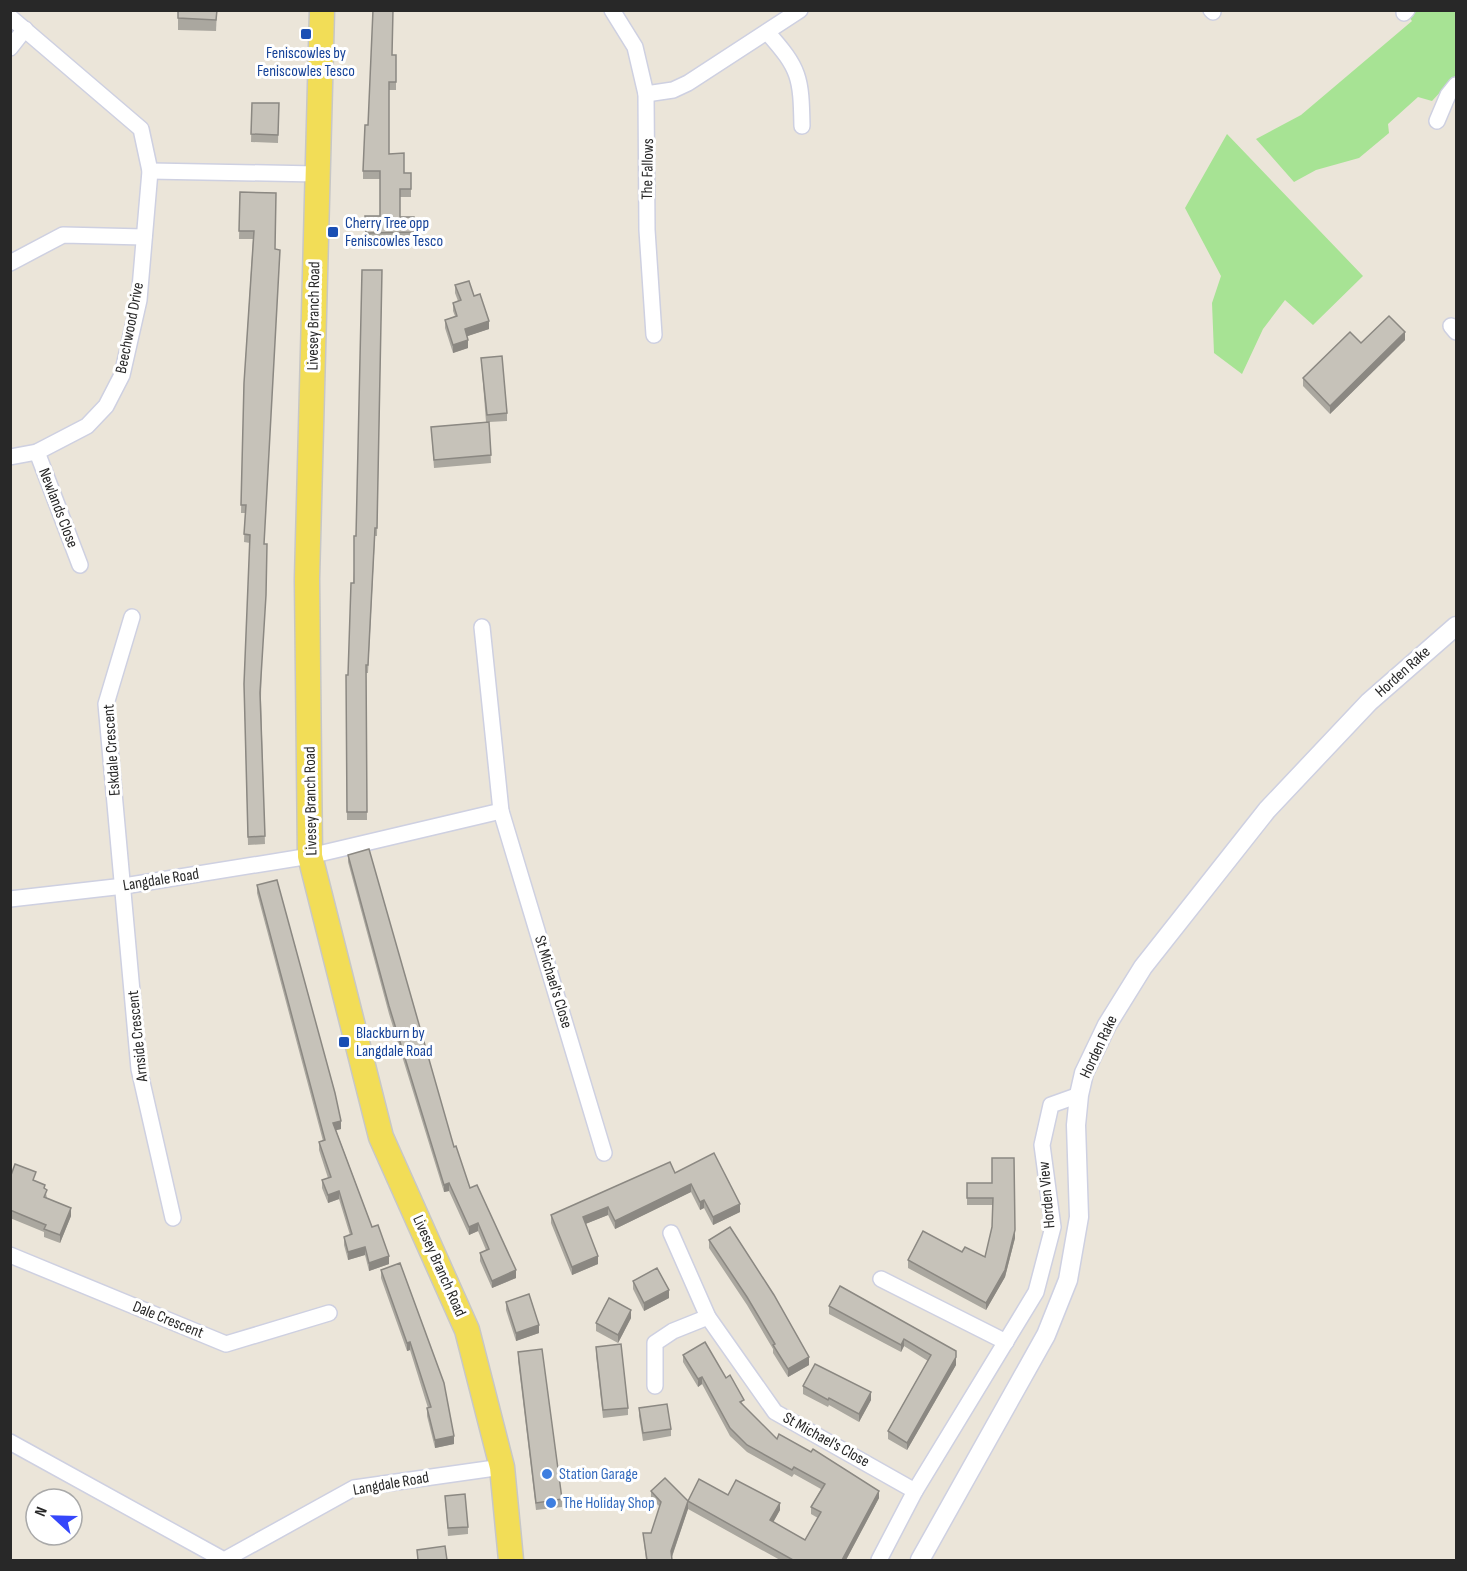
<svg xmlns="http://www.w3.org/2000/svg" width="1467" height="1571" viewBox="0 0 1467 1571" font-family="'Sofia Sans Condensed',sans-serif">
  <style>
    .green { fill: #a7e394 }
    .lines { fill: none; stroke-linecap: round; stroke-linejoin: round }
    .minor-casing { stroke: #ced0e1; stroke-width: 18 }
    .tertiary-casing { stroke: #ced0e1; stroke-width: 21 }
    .primary-casing { stroke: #c7c7c7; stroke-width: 27 }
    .minor { stroke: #fff; stroke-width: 15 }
    .tertiary { stroke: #fff; stroke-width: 18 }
    .primary { stroke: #f2dd57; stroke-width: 24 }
    .wall { fill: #aaa79f }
    .shaded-wall { fill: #8b8882 }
    .building { fill: #c6c2b9; stroke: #8b8882; stroke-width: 1.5 }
    .transit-dot { fill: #1a4fb4; stroke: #fff; stroke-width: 2 }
    .shop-dot { fill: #3f7fe0; stroke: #fff; stroke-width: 2 }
    .labels { text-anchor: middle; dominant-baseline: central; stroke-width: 6; stroke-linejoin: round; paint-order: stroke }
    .transit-label { font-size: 16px; fill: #164399; stroke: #fff; text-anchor: start }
    .street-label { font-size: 16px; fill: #282828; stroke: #fff }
    .shop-label { font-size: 16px; fill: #366cbe; stroke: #fff; text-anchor: start }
  </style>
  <rect width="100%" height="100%" fill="#ebe5d9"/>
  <g class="green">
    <polygon points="1416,11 1456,11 1456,75 1432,101 1418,97 1388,124 1389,133 1359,158 1316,170 1294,182 1256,139 1301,115 1412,21 1409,17"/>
    <polygon points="1227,134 1363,276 1313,325 1285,300 1263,329 1242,374 1214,353 1212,303 1221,276 1185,208"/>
  </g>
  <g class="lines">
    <defs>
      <g id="minor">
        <polyline points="612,10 635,47 646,94 647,230 654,335"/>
        <polyline points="1211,10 1213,12"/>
        <polyline points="1404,13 1407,10"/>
        <polyline points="10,17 141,129 150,171 139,300 122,375 106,406 87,426 37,452 10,457"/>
        <path d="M767,32C800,69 801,77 802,126"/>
        <polyline points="10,48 25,29"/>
        <polyline points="646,94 673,90 688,83 800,10"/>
        <polyline points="1437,121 1448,95 1456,85"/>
        <polyline points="150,171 317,174"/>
        <polyline points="10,263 63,235 144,237"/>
        <polyline points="1451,326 1456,332"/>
        <polyline points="37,452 80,565"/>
        <polyline points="132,617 106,704 139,1069 173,1218"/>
        <polyline points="482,627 501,811 604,1153"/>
        <polyline points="10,899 124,886 310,856 501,811"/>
        <polyline points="671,1233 708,1317 775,1412 915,1491"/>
        <polyline points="10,1255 226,1344 329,1313"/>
        <polyline points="881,1279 1006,1342"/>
        <polyline points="655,1386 655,1343 673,1331 708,1317"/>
        <polyline points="10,1442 224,1560 354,1488 502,1467"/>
        <polyline points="879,1560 915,1491 1036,1292 1053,1227 1042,1145 1051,1105 1079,1095"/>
      </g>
      <polyline id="tertiary" points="920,1560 1046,1335 1068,1280 1079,1217 1076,1125 1079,1095 1084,1073 1107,1025 1143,967 1267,810 1369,702 1456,626"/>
      <polyline id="primary" points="322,10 307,579 310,856 381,1137 467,1330 502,1467 511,1560"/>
    </defs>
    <use href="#minor" class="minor-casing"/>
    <use href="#tertiary" class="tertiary-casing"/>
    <use href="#primary" class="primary-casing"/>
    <use href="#minor" class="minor"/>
    <use href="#tertiary" class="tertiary"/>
    <use href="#primary" class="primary"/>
  </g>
  <g class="wall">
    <polygon points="178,10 217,10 216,31 178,30"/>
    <polygon points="392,55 396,55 396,90 389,90 389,154 404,173 411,173 411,197 400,197 400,217 414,217 414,240 366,241 365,216 380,216 380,179 363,179 363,171 368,125"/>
    <polygon points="252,103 279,103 278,143 251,142"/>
    <polygon points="240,192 276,193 264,544 261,698 265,844 248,845 244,684 250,543 244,542 245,513 241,513 244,383 253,239 239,239"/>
    <polygon points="382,270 377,536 375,536 368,673 366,673 367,820 347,820 346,675 348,675 356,536"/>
    <polygon points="455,285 474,296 489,329 467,336 468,348 453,353 445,328 445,320 455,316 453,311 453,303 458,301 455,293"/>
    <polygon points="1405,340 1330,414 1303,386 1303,378 1361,343"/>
    <polygon points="481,358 507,413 507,421 489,422 491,463 434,468 431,427 486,422"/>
    <polygon points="348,855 454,1147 470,1188 516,1278 492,1288 480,1261 480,1253 486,1250 478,1231 469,1235 449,1191 444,1192 389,1014 348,862"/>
    <polygon points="257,885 341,1129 336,1130 372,1227 389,1264 369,1271 365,1255 348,1260 344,1245 344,1237 350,1235 339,1199 328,1203 322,1188 322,1180 328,1178 319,1150 319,1142 323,1141 257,893"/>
    <polygon points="675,1173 740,1212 713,1225 704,1208 700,1210 691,1192 615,1229 608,1215 585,1224 598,1264 572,1275 551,1223 551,1215"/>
    <polygon points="10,1178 35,1181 45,1189 47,1198 71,1216 60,1243 44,1237 44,1232 10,1218"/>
    <polygon points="967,1183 992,1183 1015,1238 1005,1277 986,1310 908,1268 908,1260 962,1252 985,1257 992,1227 993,1205 967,1205"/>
    <polygon points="709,1240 809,1365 788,1377 773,1353 773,1349 747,1305 709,1248"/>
    <polygon points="381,1270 454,1444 435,1448 427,1416 427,1408 428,1408 410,1350 407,1351 381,1278"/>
    <polygon points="633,1281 669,1298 644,1311 633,1289"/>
    <polygon points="840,1286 956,1365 907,1450 888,1439 888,1431 928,1361 904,1346 901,1352 829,1314 829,1306"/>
    <polygon points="506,1302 539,1333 516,1341 506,1310"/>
    <polygon points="631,1318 618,1343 596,1331 596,1323"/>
    <polygon points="596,1347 628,1408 628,1415 603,1418 596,1355"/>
    <polygon points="518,1352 562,1499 562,1507 536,1510 518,1360"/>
    <polygon points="683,1355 726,1378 744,1406 777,1439 879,1498 846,1560 780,1560 688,1509 672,1557 672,1560 646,1560 643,1533 651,1533 660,1507 651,1498 651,1491 688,1501 728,1495 780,1510 773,1522 805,1540 818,1518 811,1514 811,1507 821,1489 794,1474 792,1477 747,1452 730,1436 702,1384 698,1387 683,1362"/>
    <polygon points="803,1386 871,1400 859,1422 829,1405 828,1407 803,1394"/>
    <polygon points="639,1408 671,1429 671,1436 643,1441 639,1416"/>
    <polygon points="445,1496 468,1527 468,1534 448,1536"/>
  </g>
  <g class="shaded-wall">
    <polygon points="489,321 489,329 465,337 465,329"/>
    <polygon points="1405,332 1405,340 1330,414 1330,406"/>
    <polygon points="468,340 468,348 453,353 453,345"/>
    <polygon points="341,1121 341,1129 333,1131 333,1123"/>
    <polygon points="449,1183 449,1191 444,1192 444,1185"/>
    <polygon points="691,1184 691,1192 615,1229 615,1221"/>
    <polygon points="339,1191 339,1199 328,1203 328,1195"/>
    <polygon points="704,1200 704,1208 700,1210 700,1202"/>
    <polygon points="740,1204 740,1212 713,1225 713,1217"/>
    <polygon points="608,1207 608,1215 583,1225 583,1217"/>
    <polygon points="71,1208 71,1216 60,1243 60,1235"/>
    <polygon points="478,1223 478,1231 469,1235 469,1227"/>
    <polygon points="1015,1230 1015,1238 1005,1277 986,1310 986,1303"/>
    <polygon points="365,1247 365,1255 348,1260 348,1252"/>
    <polygon points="389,1256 389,1264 369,1271 369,1263"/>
    <polygon points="598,1256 598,1264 572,1275 572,1267"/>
    <polygon points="516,1270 516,1278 492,1288 492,1281"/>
    <polygon points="669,1290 669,1298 644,1311 644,1303"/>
    <polygon points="631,1310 631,1318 618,1343 618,1335"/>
    <polygon points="539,1325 539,1333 516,1341 516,1333"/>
    <polygon points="904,1339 904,1346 901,1352 901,1345"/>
    <polygon points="410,1342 410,1350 407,1351 407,1343"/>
    <polygon points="809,1357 809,1365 788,1377 788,1369"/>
    <polygon points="956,1357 956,1365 907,1450 907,1443"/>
    <polygon points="702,1377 702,1384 698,1387 698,1379"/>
    <polygon points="871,1392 871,1400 859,1422 859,1414"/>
    <polygon points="454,1436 454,1444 435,1448 435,1440"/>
    <polygon points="879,1491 879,1498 846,1560 842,1560"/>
    <polygon points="688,1501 688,1509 671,1559 671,1551"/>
    <polygon points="780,1503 780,1510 770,1528 770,1520"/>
  </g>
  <g class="building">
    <polygon points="178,10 217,10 216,20 178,18"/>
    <polygon points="373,10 393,10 392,55 396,55 396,82 389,82 389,154 404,153 404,173 411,173 411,189 400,189 400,217 414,217 414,232 366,233 365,216 380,216 380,171 363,171 365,125 368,125"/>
    <polygon points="252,103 279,103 278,135 251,134"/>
    <polygon points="240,192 276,193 275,249 280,250 264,544 267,544 266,595 260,693 265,836 248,837 244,684 250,535 244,534 246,505 241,505 244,383 254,231 239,231"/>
    <polygon points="362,270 382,270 377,528 375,528 368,665 366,665 367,812 347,812 346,675 348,675 351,583 354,583 354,536 356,536"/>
    <polygon points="469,281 474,296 480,294 489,321 465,329 468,340 453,345 445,320 457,316 453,303 461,300 455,285"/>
    <polygon points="1389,316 1405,332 1330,406 1303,378 1350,332 1361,343"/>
    <polygon points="502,356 507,413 487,415 481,358"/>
    <polygon points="489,422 491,455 434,460 431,427"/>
    <polygon points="369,849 454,1147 456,1146 470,1188 477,1185 516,1270 492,1281 480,1253 489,1249 478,1223 469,1227 449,1183 444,1185 389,1006 348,855"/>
    <polygon points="277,880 335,1093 341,1121 333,1123 372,1227 378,1225 389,1256 369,1263 365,1247 348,1252 344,1237 352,1234 339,1191 328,1195 322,1180 331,1177 319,1142 325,1140 257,885"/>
    <polygon points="714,1153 740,1204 713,1217 704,1200 700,1202 691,1184 615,1221 608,1207 583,1217 598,1256 572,1267 551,1215 670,1162 675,1173"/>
    <polygon points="992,1158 1014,1158 1015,1230 1005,1270 986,1303 908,1260 923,1231 962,1252 965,1247 985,1257 992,1227 993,1198 967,1198 967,1183 992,1183"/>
    <polygon points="15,1164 36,1172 33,1180 45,1185 44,1188 47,1190 44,1197 71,1208 60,1235 44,1229 46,1225 10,1210 10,1178"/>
    <polygon points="730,1227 774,1295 809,1357 788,1369 773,1345 775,1344 747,1297 709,1240"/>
    <polygon points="400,1263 444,1383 454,1436 435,1440 427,1408 431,1407 410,1342 407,1343 381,1270"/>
    <polygon points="657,1268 669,1290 644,1303 633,1281"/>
    <polygon points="840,1286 956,1351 956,1357 907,1443 888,1431 931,1355 904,1339 901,1345 829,1306"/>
    <polygon points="529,1294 539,1325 516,1333 506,1302"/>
    <polygon points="609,1298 631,1310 618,1335 596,1323"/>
    <polygon points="705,1342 726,1378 730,1375 744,1400 740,1402 777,1439 779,1434 811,1452 813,1449 879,1491 842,1560 793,1560 688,1501 671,1551 672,1560 647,1560 643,1533 651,1533 661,1502 651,1491 665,1478 688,1501 699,1479 728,1495 736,1480 780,1503 770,1520 805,1540 821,1512 811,1507 825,1484 794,1467 792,1470 747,1445 730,1428 702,1377 698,1379 683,1355"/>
    <polygon points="621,1344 628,1408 603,1410 596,1347"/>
    <polygon points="542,1349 562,1499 536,1503 518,1352"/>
    <polygon points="815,1364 871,1392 859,1414 829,1398 828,1400 803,1386"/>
    <polygon points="667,1404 671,1429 643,1433 639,1408"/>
    <polygon points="465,1494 468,1527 448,1528 445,1496"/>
    <polygon points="445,1546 447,1560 418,1560 417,1550"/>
  </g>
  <g class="transit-dot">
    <rect x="300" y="28" width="12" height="12" rx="3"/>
    <rect x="327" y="226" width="12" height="12" rx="3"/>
    <rect x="338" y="1036" width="12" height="12" rx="3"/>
  </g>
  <g class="shop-dot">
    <circle cx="547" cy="1474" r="6"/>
    <circle cx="551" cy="1503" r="6"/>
  </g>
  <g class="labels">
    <g class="transit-label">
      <text x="306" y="53" text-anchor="middle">Feniscowles by<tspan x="306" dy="18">Feniscowles Tesco</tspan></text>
      <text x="345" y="223">Cherry Tree opp<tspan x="345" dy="18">Feniscowles Tesco</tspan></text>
      <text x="356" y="1033">Blackburn by<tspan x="356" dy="18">Langdale Road</tspan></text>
    </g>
    <g class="street-label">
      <text transform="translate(648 169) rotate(-89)">The Fallows</text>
      <text transform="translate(314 316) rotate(-89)">Livesey Branch Road</text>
      <text transform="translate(130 328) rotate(-79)">Beechwood Drive</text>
      <text transform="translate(58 508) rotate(69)">Newlands Close</text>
      <text transform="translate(1403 672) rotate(-42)">Horden Rake</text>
      <text transform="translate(112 750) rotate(-94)">Eskdale Crescent</text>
      <text transform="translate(311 801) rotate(-91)">Livesey Branch Road</text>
      <text transform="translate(161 880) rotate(-9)">Langdale Road</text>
      <text transform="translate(553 982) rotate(73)">St Michael's Close</text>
      <text transform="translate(138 1036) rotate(-96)">Arnside Crescent</text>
      <text transform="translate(1099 1047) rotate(-65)">Horden Rake</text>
      <text transform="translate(1047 1195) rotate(-95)">Horden View</text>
      <text transform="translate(439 1266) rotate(66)">Livesey Branch Road</text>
      <text transform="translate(168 1320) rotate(22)">Dale Crescent</text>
      <text transform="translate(826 1440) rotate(29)">St Michael's Close</text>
      <text transform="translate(391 1484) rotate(-10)">Langdale Road</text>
    </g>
    <g class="shop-label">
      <text x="559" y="1474">Station Garage</text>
      <text x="563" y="1503">The Holiday Shop</text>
    </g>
  </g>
  <rect width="1467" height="1571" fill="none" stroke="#282828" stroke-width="24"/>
  <g transform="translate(54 1517) rotate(292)"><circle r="28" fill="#ffffff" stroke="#a9a9a9" stroke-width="1.5"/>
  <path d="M0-4.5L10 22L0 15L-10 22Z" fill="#3547fb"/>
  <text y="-9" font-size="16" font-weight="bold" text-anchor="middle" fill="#282828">N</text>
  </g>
</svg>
